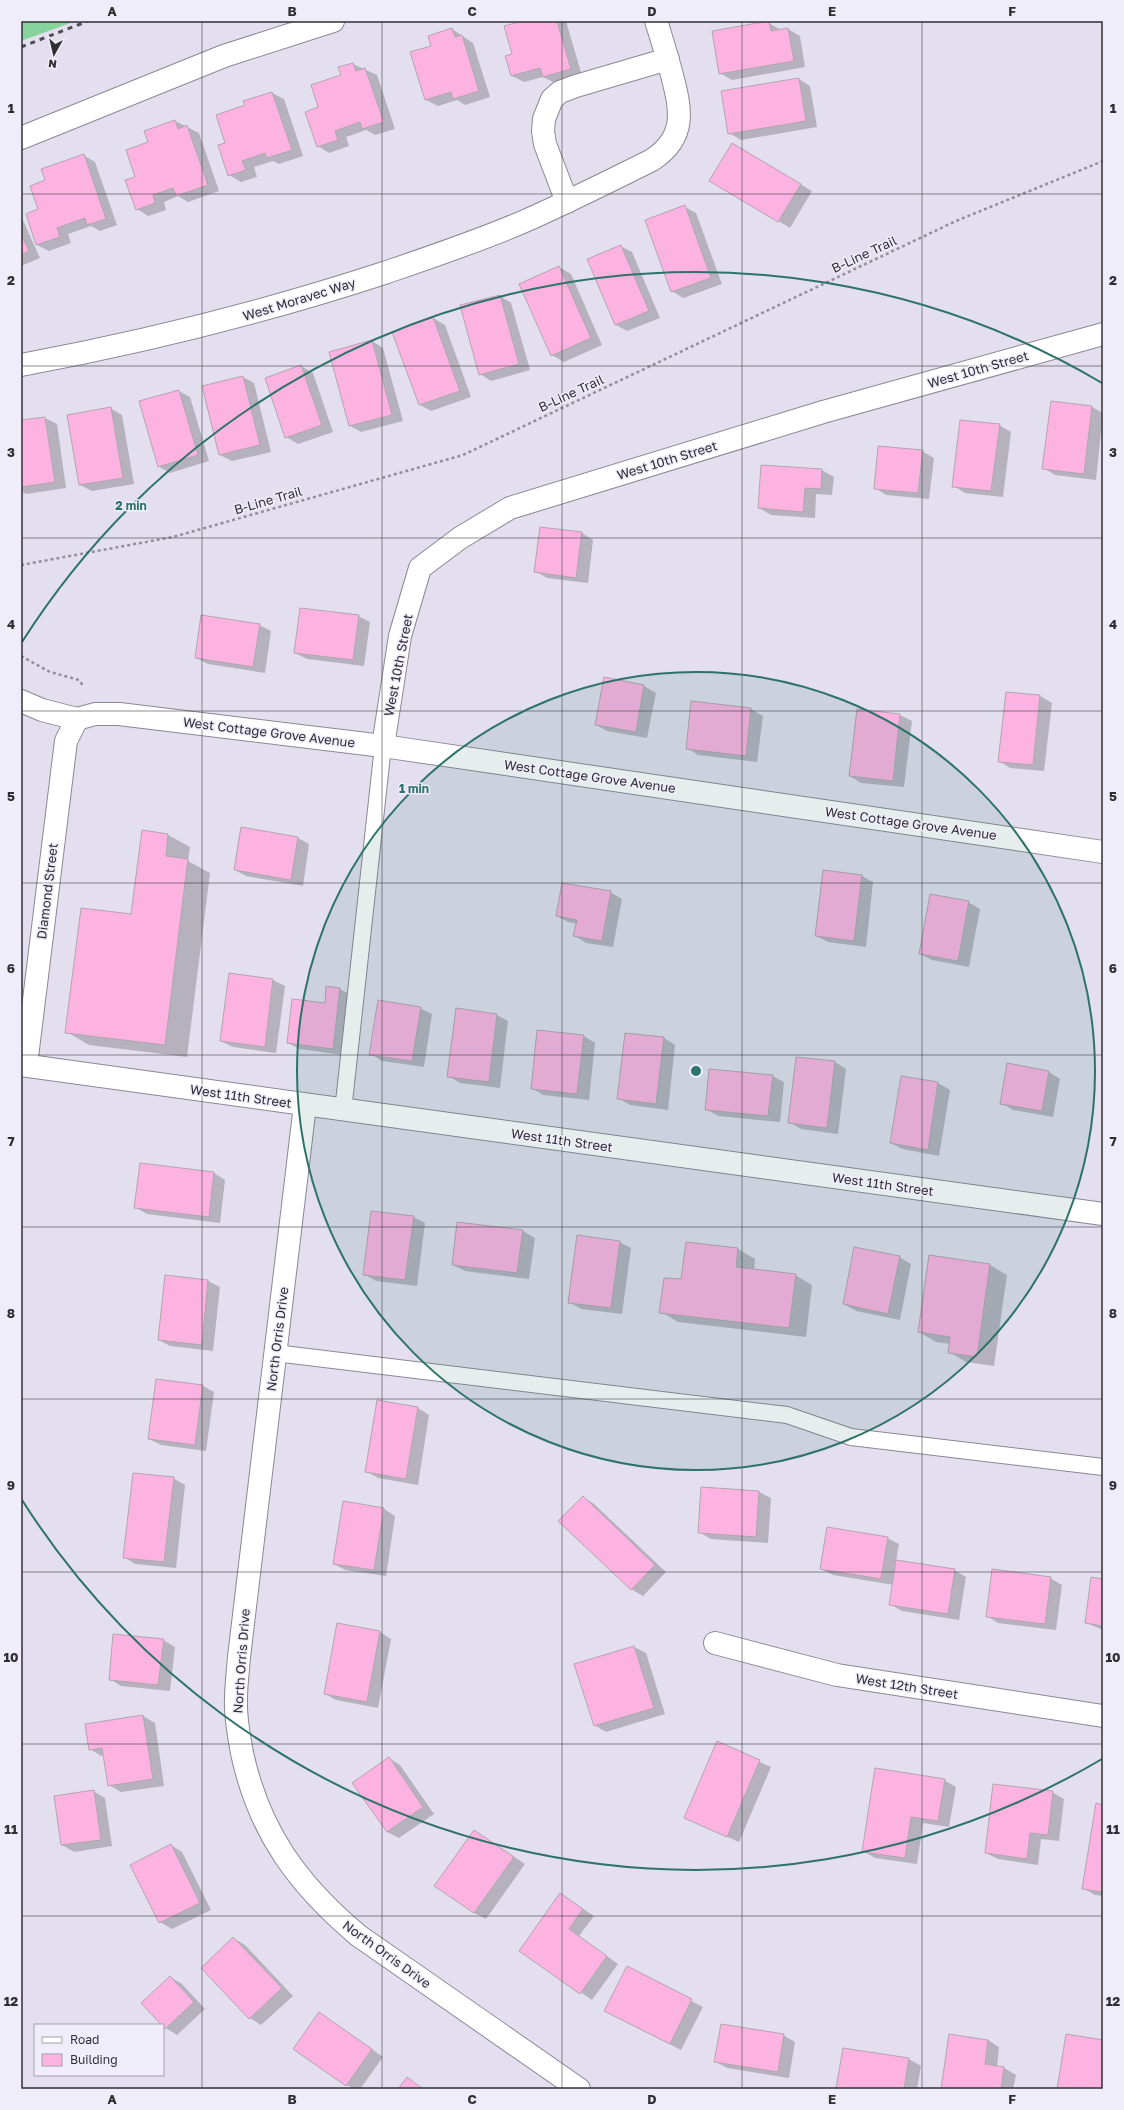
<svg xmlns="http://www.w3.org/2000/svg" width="1124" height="2110" viewBox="0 0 1124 2110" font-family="'Golos Text',sans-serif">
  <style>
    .green { fill: #88d29e }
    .shadow { fill: #0003 }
    .building { fill: #fdb3e2; stroke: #b3a5ad }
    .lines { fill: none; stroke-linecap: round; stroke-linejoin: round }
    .service-casing { stroke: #8b8895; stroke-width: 18 }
    .minor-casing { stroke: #8b8895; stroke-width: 24 }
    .tertiary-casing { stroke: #8b8895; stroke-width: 24 }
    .path { stroke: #928f99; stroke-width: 2.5; stroke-dasharray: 3 3; stroke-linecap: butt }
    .service { stroke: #fff; stroke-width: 16 }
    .minor { stroke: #fff; stroke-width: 22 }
    .tertiary { stroke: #fff; stroke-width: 22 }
    .rail { stroke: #4e4d53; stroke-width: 3; stroke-dasharray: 5 5; stroke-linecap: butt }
    .grid { fill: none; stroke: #302f34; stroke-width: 1; stroke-opacity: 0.55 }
    .ring { fill: none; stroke: #2d7368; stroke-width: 2 }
    .labels { text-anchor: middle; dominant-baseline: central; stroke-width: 3; stroke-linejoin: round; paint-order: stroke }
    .street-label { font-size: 13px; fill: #302f34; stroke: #f0edfb }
    .centre { fill: #2d7368; stroke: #f0edfb; stroke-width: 2 }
    .ring-label { font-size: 12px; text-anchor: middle; font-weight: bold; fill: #2d7368; stroke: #f0edfb; stroke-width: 3; stroke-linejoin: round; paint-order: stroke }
    .neatline { fill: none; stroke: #302f34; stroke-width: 1.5 }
    .grid-label { font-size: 13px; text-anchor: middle; font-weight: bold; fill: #302f34 }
  </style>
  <rect width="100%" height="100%" fill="#e3dfee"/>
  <polygon class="green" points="21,21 76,21 21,41"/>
  <g class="shadow">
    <polygon points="526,21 566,21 582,76 555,83 543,77 524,82 512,76 506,57 514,54"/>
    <polygon points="769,23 781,30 788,29 800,36 805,67 732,80 720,73"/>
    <polygon points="452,29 473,43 490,97 465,105 457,100 438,106 426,100 432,46"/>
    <polygon points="353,64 377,75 395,129 375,135 366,130 346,137 349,146 329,153 318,146 319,108"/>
    <polygon points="799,79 810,86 817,127 741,140 729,133"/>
    <polygon points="272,93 284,99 303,156 279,164 273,161 254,167 257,177 241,182 229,175 226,143 246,106"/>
    <polygon points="175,121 199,133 219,191 188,202 178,196 164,202 166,210 148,216 137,209 136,178 149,143"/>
    <polygon points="732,144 812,191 790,228 711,181"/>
    <polygon points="83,155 95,162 117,225 100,231 91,226 68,234 71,243 49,251 37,245 27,214 40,210"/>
    <polygon points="685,207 696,213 722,284 683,298 672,291"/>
    <polygon points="21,216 40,258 21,266"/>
    <polygon points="620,246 632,252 660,318 627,331 616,325 588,259"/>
    <polygon points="559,267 571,274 602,345 564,362 552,355"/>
    <polygon points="500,296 511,303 530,370 491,381 480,374"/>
    <polygon points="433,318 445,325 471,397 431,411 420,405"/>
    <polygon points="372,341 383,348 403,421 361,432 350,426"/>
    <polygon points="301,366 313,373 333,432 298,444 286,437"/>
    <polygon points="243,377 254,383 271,452 232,461 220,455"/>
    <polygon points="179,391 190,397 209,461 170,473 158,466"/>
    <polygon points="1052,402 1092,407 1103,413 1096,480 1055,475 1044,468"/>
    <polygon points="110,408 122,415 134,484 92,491 80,485"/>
    <polygon points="45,418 57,424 66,488 26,494 21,491 21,421"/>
    <polygon points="999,425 1011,432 1003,497 965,493 954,486"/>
    <polygon points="922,451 934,458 929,499 886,495 875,488"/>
    <polygon points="762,466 822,470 834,477 832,495 816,494 815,518 771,515 759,508"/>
    <polygon points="541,528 582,533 593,540 588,583 547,578 535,571"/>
    <polygon points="358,616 370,622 364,666 307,659 295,653"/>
    <polygon points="259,625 271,631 265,673 208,664 196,658"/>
    <polygon points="605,678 644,686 656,693 647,738 607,731 596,725"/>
    <polygon points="1006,693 1040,696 1052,703 1044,771 1010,768 999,761"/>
    <polygon points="692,702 751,709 763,716 757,762 698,755 687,748"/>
    <polygon points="858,710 900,715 912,721 904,787 861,783 850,776"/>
    <polygon points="143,832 168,835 190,847 188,861 210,873 187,1057 89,1045 67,1032 132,915"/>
    <polygon points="298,838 309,844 303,886 246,876 235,870"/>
    <polygon points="862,876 873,882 866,947 828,942 816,936"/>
    <polygon points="610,892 622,899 613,947 586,943 575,936 577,924 568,922 557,916"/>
    <polygon points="968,902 980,909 969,967 932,960 920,954"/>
    <polygon points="230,974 273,980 285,986 276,1053 233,1047 221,1041"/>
    <polygon points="340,989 351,995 344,1055 299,1049 288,1043"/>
    <polygon points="420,1008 432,1014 424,1067 382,1061 371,1054"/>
    <polygon points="497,1015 508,1021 500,1088 460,1083 449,1076"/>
    <polygon points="626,1034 664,1038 675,1045 668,1110 630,1105 618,1098"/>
    <polygon points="584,1036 595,1043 589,1100 543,1095 532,1088"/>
    <polygon points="835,1062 846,1069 838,1134 801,1129 789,1122"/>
    <polygon points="1049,1072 1060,1079 1053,1117 1013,1110 1001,1103"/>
    <polygon points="772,1076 784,1082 780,1122 718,1116 706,1109"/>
    <polygon points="902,1078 938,1083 950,1090 939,1156 902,1149 891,1143"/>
    <polygon points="214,1173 225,1180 220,1223 147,1214 135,1207"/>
    <polygon points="413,1217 425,1223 417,1286 376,1281 364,1274"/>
    <polygon points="458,1223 523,1231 535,1238 529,1279 465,1271 453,1265"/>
    <polygon points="619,1242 631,1248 622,1314 581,1309 569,1302"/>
    <polygon points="686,1243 738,1249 755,1259 754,1270 795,1275 812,1285 806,1337 678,1322 661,1312 682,1281"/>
    <polygon points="930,1256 990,1265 1007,1275 994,1366 966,1362 949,1352 950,1344 936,1342 919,1332"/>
    <polygon points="899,1257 911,1264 900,1320 856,1311 844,1304"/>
    <polygon points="166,1276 208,1281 220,1287 213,1351 170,1346 159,1340"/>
    <polygon points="203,1386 214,1392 206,1451 161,1445 149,1439"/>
    <polygon points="418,1408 429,1415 418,1485 378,1478 366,1471"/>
    <polygon points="173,1478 185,1485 176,1568 135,1564 124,1557"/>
    <polygon points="702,1488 759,1492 771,1498 768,1543 711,1539 699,1532"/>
    <polygon points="583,1497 594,1504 666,1572 643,1596 631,1589"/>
    <polygon points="344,1502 384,1509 395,1516 386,1576 345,1570 334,1564"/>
    <polygon points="887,1538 899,1544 896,1561 954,1570 966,1577 959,1620 902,1611 890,1604 894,1585 833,1575 821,1569"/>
    <polygon points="1050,1578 1062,1585 1056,1630 998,1623 987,1616"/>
    <polygon points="1103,1580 1103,1630 1086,1623"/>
    <polygon points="380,1632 391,1639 378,1708 336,1700 325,1694"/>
    <polygon points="163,1640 175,1647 170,1691 121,1686 110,1679"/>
    <polygon points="634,1647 646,1653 665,1714 606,1732 594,1725 576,1665"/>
    <polygon points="143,1716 155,1723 164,1786 121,1792 109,1785 104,1755 101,1756 90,1749"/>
    <polygon points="718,1743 771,1767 739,1842 686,1818"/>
    <polygon points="389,1758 400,1765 434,1814 399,1838 387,1832"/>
    <polygon points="944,1780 956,1787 949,1827 923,1823 917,1864 875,1858 863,1851"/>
    <polygon points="93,1791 105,1798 112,1846 74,1852 62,1845 55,1797"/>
    <polygon points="1052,1792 1064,1799 1059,1841 1041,1839 1038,1865 998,1859 986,1853"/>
    <polygon points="1103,1806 1103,1896 1095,1895 1083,1888"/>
    <polygon points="475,1831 525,1864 486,1919 474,1913"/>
    <polygon points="171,1845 182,1852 211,1910 172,1929 160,1922"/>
    <polygon points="560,1894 594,1916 579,1936 618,1964 592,2000 520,1950"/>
    <polygon points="233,1938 245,1945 293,1996 261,2025 250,2018 202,1968"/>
    <polygon points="627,1968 703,2007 681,2050 617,2017"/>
    <polygon points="170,1977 182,1984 205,2009 177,2035 166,2028"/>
    <polygon points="330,2020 383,2057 360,2089 354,2089 347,2085"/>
    <polygon points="783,2035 795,2042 789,2078 727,2068 716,2062"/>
    <polygon points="988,2040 999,2047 997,2067 1004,2068 1016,2075 1013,2089 942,2089"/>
    <polygon points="844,2049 909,2059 921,2066 917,2089 837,2089"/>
  </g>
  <g class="building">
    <polygon points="523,21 557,21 571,69 543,77 540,68 511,76 505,56 512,54 504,26"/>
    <polygon points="769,21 771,31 788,28 794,61 719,74 712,31"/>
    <polygon points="452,28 455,37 462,35 479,91 453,99 451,92 425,100 410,52 431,46 428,36"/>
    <polygon points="353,63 356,71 365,68 384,122 362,129 360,122 335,131 338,140 317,147 305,112 318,107 311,85 341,75 338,67"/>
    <polygon points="799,78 806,121 728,134 721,91"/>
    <polygon points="272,92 292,150 267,158 265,153 242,161 246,170 228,176 218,145 225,143 216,115 245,105 243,101"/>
    <polygon points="175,120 178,129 187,125 208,185 176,196 173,188 153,195 155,203 136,210 125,180 135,177 126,150 148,142 144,131"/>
    <polygon points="732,143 801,184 778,222 709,181"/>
    <polygon points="84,154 106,219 87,225 85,218 57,228 60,237 36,245 26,214 38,209 30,186 45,180 41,169"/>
    <polygon points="685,205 711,278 671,292 645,220"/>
    <polygon points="21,234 29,251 21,255"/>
    <polygon points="621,245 649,311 615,325 587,259"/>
    <polygon points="559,266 591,338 551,356 519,284"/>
    <polygon points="500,295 519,364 479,375 460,305"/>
    <polygon points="433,317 460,391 419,405 392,332"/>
    <polygon points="372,340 392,415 349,426 329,352"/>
    <polygon points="301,365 322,425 285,438 265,378"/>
    <polygon points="243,376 260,445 219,455 202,386"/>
    <polygon points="179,390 198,455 158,467 139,401"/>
    <polygon points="1051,401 1092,406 1084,474 1042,469"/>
    <polygon points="111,407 123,478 79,485 67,415"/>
    <polygon points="45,417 55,482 21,487 21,420"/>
    <polygon points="960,420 1000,424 991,491 952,487"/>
    <polygon points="878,446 923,450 918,493 874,489"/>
    <polygon points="761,465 822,469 821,489 805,488 803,512 758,508"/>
    <polygon points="540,527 582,532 576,578 534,572"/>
    <polygon points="300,608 359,615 353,660 294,653"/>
    <polygon points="201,615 260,624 253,667 195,658"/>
    <polygon points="604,677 644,685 636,732 595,725"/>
    <polygon points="1006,692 1040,695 1033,765 998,762"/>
    <polygon points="691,701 751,708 746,756 686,749"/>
    <polygon points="857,709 900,714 893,781 849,776"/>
    <polygon points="241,827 298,837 291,880 234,870"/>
    <polygon points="142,830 168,834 166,856 188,859 165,1045 65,1033 81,908 131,914"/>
    <polygon points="823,870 862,875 854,941 815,936"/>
    <polygon points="562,883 611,891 602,941 573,936 577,920 556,916"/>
    <polygon points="930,894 969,901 958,961 919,954"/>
    <polygon points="229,973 273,979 265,1047 220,1041"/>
    <polygon points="326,986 340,988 333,1049 287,1043 292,999 325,1003"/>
    <polygon points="378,1000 421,1007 412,1061 369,1055"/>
    <polygon points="456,1008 497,1014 489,1082 447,1077"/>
    <polygon points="537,1030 584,1035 577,1094 531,1089"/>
    <polygon points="625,1033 664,1037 656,1104 617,1099"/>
    <polygon points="796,1057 835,1061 827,1128 788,1123"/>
    <polygon points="1007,1063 1049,1071 1042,1111 1000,1104"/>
    <polygon points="709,1069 773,1075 768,1116 705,1110"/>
    <polygon points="901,1076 938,1082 928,1150 890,1143"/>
    <polygon points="140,1163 214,1172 209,1217 134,1208"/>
    <polygon points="371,1211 414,1216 405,1280 363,1275"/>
    <polygon points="457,1222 523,1230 517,1273 452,1265"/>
    <polygon points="577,1235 620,1241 611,1308 568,1303"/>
    <polygon points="686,1242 738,1248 736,1267 796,1274 789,1328 659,1313 664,1278 681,1279"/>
    <polygon points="854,1247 900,1256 888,1314 843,1304"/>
    <polygon points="929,1255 990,1264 977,1357 948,1353 950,1337 918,1332"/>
    <polygon points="165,1275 208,1280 202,1345 158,1340"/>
    <polygon points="156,1379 203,1385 195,1445 148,1439"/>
    <polygon points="377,1400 418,1407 406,1479 365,1472"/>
    <polygon points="133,1473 174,1477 164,1562 123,1558"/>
    <polygon points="701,1487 759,1491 756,1537 698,1533"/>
    <polygon points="583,1496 655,1565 631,1590 558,1521"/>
    <polygon points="343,1501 384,1508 374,1570 333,1564"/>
    <polygon points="827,1527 888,1537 881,1579 820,1569"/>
    <polygon points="896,1560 955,1569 948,1614 889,1605"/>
    <polygon points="992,1569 1051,1577 1045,1624 986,1617"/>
    <polygon points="1091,1577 1103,1579 1103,1626 1085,1623"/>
    <polygon points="337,1623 380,1631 367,1702 324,1694"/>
    <polygon points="113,1634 164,1639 158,1685 109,1680"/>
    <polygon points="634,1646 654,1708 594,1726 574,1664"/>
    <polygon points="143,1715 153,1779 108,1786 102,1748 89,1750 85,1724"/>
    <polygon points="717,1741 760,1760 727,1837 684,1818"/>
    <polygon points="389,1757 423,1807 387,1832 352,1783"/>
    <polygon points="875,1768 945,1779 938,1821 911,1817 905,1858 862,1852"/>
    <polygon points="993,1784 1053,1791 1048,1835 1030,1833 1027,1859 985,1853"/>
    <polygon points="94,1790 101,1840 61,1845 54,1796"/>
    <polygon points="1096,1803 1103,1805 1103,1892 1082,1889"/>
    <polygon points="474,1830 514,1857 474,1913 434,1886"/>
    <polygon points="171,1844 200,1903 159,1923 130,1865"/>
    <polygon points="560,1893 583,1909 569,1929 607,1956 580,1994 519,1951"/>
    <polygon points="233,1937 282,1988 249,2019 201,1968"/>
    <polygon points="627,1966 692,1999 670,2044 604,2011"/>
    <polygon points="170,1976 194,2002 165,2029 141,2003"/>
    <polygon points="319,2012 372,2049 346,2086 293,2049"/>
    <polygon points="721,2024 784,2034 778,2072 714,2062"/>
    <polygon points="949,2034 988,2040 985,2064 1004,2067 1001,2089 941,2089"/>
    <polygon points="1066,2034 1103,2040 1103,2089 1057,2089"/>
    <polygon points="843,2048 909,2058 904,2089 836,2089"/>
    <polygon points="407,2077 423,2089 398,2089"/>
  </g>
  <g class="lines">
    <defs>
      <g id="service">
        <polyline points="343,1111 383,746"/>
        <polyline points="275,1353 787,1415 851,1437 1103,1467"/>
      </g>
      <g id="minor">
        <polyline points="21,138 224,56 333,21"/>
        <polyline points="567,202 545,144 543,131 544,119 552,99 560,92 576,86 668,59"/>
        <path d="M21,365C144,342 265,312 384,273C431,257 479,241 525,221C568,202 610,181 652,160C687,137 681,110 672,75C667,57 662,39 656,21"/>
        <polyline points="21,701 42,710 77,719"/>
        <polyline points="77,719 95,714 119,714 383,746 1103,852"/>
        <polyline points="383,746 400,636 420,568 460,538 510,508 823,412 1103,334"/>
        <polyline points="26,1065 66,741 77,719"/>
        <path d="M305,1105L239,1657C238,1671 236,1685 236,1699C235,1717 239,1736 242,1753C259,1832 298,1885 359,1936L579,2089"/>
        <polyline points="715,1643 837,1675 1103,1716"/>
      </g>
      <polyline id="tertiary" points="21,1065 1103,1214"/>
    </defs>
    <use href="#service" class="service-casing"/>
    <use href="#minor" class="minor-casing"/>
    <use href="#tertiary" class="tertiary-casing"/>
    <g class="path">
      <polyline points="21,565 173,537 463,455 956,221 1103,161"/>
      <polyline points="21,656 50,672 79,680 84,687"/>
    </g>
    <use href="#service" class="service"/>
    <use href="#minor" class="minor"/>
    <use href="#tertiary" class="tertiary"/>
    <polyline class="rail" points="21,47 88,21"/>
  </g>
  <path class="grid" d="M202,21V2089M382,21V2089M562,21V2089M742,21V2089M922,21V2089M21,194H1103M21,366H1103M21,538H1103M21,711H1103M21,883H1103M21,1055H1103M21,1227H1103M21,1399H1103M21,1572H1103M21,1744H1103M21,1916H1103"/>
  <circle cx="696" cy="1071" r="399" fill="#2d7368" fill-opacity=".12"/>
  <g class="ring">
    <circle cx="696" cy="1071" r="399"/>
    <path d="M1102 1759A799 799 0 0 1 22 1500M22 642A799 799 0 0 1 1102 383"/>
  </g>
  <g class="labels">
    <g class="street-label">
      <text transform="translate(864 254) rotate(-25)">B-Line Trail</text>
      <text transform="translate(299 299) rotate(-17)">West Moravec Way</text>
      <text transform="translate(978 369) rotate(-16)">West 10th Street</text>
      <text transform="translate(571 393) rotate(-25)">B-Line Trail</text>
      <text transform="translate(667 460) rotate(-17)">West 10th Street</text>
      <text transform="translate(268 500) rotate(-16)">B-Line Trail</text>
      <text transform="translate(398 665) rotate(-79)">West 10th Street</text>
      <text transform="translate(269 732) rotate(7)">West Cottage Grove Avenue</text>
      <text transform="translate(590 776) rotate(8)">West Cottage Grove Avenue</text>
      <text transform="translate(911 823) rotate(8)">West Cottage Grove Avenue</text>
      <text transform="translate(47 891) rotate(-83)">Diamond Street</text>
      <text transform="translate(241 1096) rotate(8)">West 11th Street</text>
      <text transform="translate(562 1140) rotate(8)">West 11th Street</text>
      <text transform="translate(883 1184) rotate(8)">West 11th Street</text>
      <text transform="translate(277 1339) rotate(-83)">North Orris Drive</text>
      <text transform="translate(241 1661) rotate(-86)">North Orris Drive</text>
      <text transform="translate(907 1686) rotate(9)">West 12th Street</text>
      <text transform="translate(387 1954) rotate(36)">North Orris Drive</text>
    </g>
  </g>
  <circle cx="696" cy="1071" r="6" class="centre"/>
  <g class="ring-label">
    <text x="131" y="510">2 min</text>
    <text x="414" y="793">1 min</text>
  </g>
  <rect width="1124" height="2110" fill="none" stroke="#f0edfb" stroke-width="44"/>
  <rect x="34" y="2024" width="130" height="52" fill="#f0edfb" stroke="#a3a1ab"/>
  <rect x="42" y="2037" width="20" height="6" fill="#ffffff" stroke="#a3a1ab"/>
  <text x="70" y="2044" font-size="12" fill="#302f34">Road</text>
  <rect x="42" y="2054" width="20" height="12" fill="#fdb3e2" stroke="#a3a1ab"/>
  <text x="70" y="2064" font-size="12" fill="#302f34">Building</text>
  <g transform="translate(54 54) rotate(188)" stroke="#f0edfb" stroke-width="3" paint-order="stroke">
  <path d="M0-3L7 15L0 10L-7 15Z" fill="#302f34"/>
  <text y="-6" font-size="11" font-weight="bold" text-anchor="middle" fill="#302f34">N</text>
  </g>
  <rect x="22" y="22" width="1080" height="2066" class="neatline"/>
  <g class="grid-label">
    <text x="112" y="16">A</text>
    <text x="292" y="16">B</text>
    <text x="472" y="16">C</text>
    <text x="652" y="16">D</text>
    <text x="832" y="16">E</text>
    <text x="1012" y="16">F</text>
    <text x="11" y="113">1</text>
    <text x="1113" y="113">1</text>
    <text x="11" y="285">2</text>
    <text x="1113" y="285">2</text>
    <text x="11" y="457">3</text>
    <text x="1113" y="457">3</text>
    <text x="11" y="629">4</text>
    <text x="1113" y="629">4</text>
    <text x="11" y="801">5</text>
    <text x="1113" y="801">5</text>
    <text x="11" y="973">6</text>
    <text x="1113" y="973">6</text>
    <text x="11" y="1146">7</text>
    <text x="1113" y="1146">7</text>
    <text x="11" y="1318">8</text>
    <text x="1113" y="1318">8</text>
    <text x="11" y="1490">9</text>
    <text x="1113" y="1490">9</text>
    <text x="11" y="1662">10</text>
    <text x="1113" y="1662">10</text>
    <text x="11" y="1834">11</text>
    <text x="1113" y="1834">11</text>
    <text x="11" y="2006">12</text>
    <text x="1113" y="2006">12</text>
    <text x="112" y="2104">A</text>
    <text x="292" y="2104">B</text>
    <text x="472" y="2104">C</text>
    <text x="652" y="2104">D</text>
    <text x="832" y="2104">E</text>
    <text x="1012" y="2104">F</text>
  </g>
</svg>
